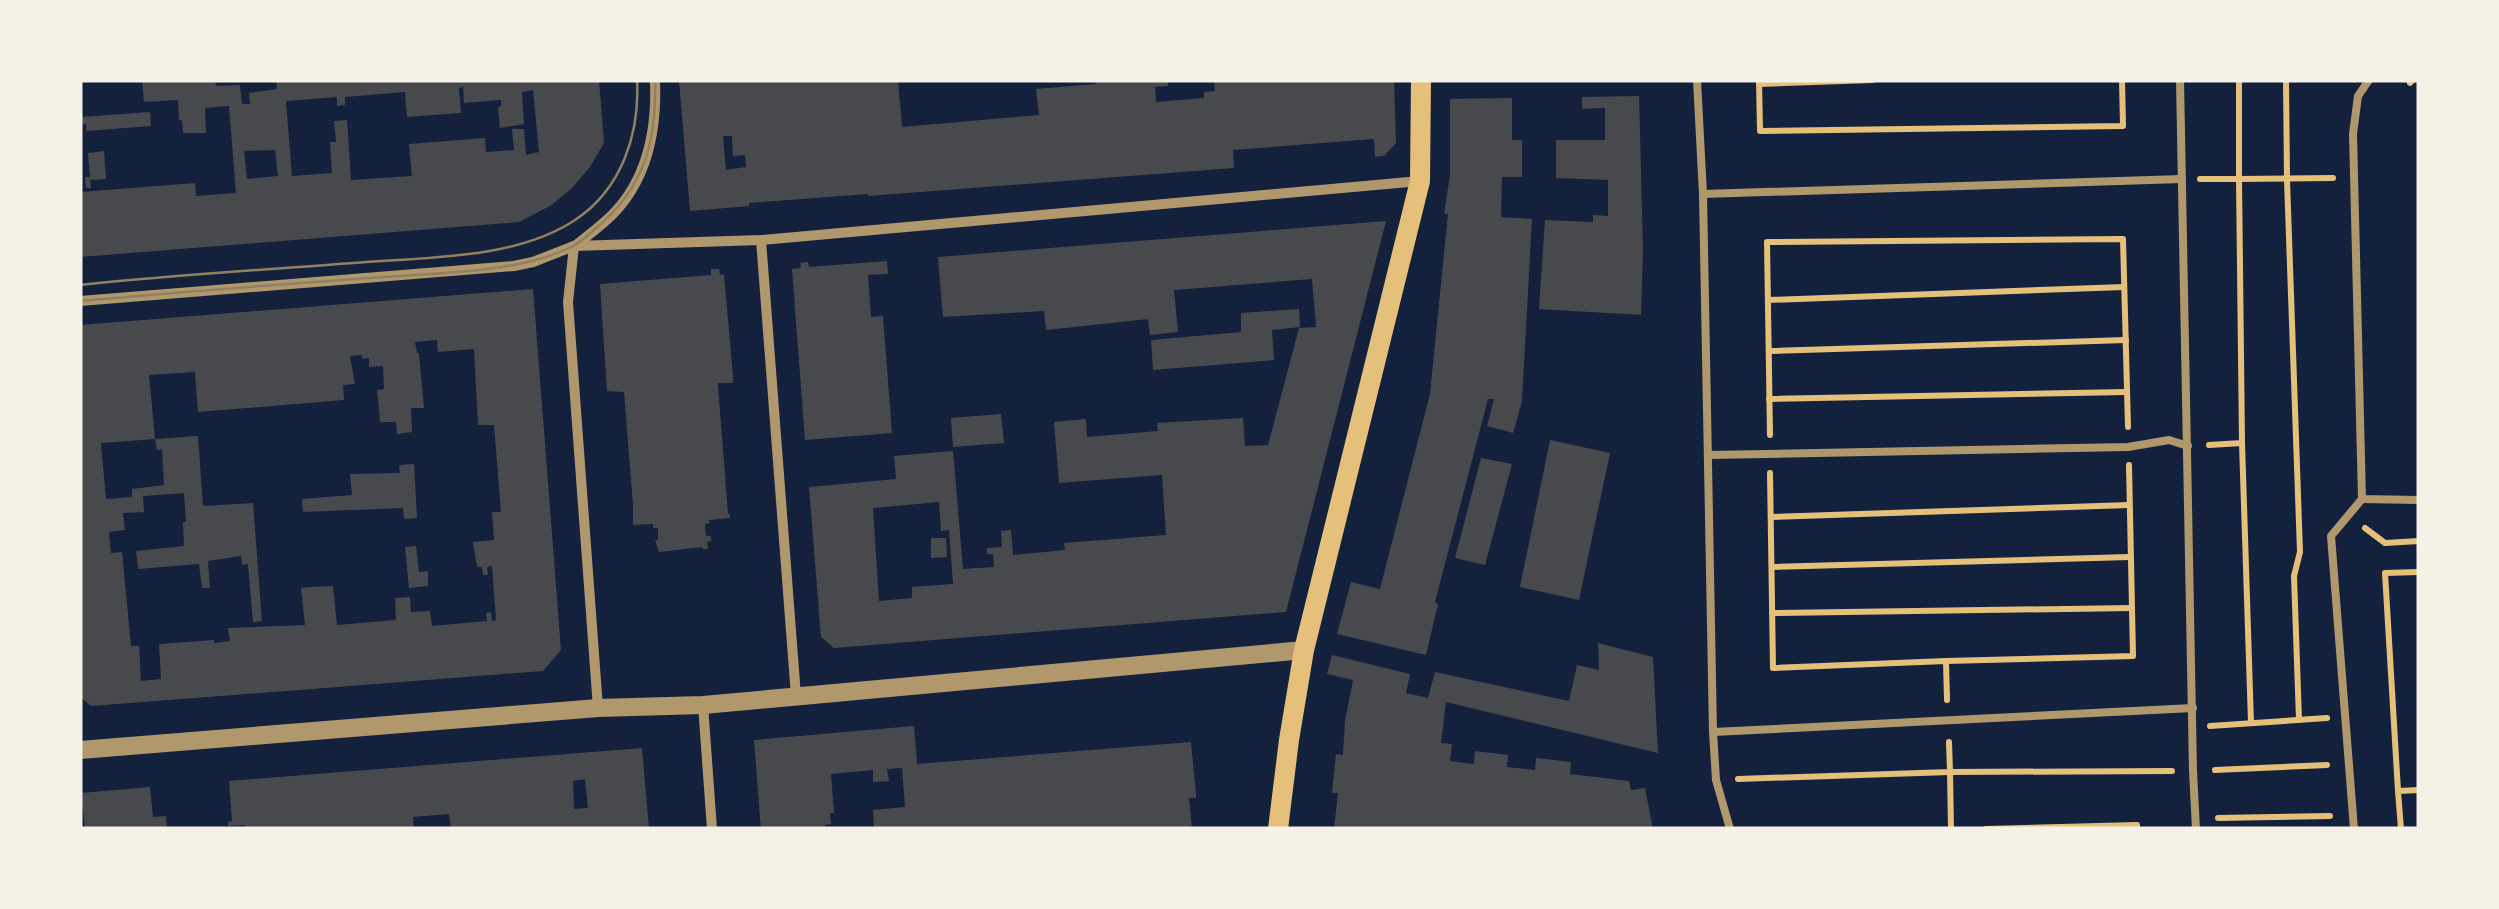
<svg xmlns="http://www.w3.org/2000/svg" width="2499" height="909" viewBox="0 0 2499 909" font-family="'Asap Condensed',sans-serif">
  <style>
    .building { fill: #48494c; fill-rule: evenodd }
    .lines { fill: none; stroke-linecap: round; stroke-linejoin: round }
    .path { stroke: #e5c07b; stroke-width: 6 }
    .service { stroke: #b1986c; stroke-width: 8 }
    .minor { stroke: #b1986c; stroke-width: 10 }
    .tertiary { stroke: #b1986c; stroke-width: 18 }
    .secondary { stroke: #e5c07b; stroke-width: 20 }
    .tram { stroke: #918062; stroke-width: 2.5 }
  </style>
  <rect width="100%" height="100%" fill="#14213d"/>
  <g class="building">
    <path d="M142,80H215L216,86L240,85L242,104H250L249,93L277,89L276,80H599L604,143L590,167L572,188L550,206L519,222L80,257V192L195,183L196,196L236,193L229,106L205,108L206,133H183L182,120H179L178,100L144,102ZM463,87L464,103L501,100V106L498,107L500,128L524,124L522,92L533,90L539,152L526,155L524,129H512L514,150L486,152L485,138L409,144L412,176L351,180L347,120L334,121L336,142H330L332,173L292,176L286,101L337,97V106L345,105V97L405,92L407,117L461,113L459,88ZM275,150L278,176L247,179L244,151Z"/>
    <path d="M679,80H898L902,127L1039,115L1036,89L1096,84V80H1168V86L1155,87L1156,102L1204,98V92L1215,91L1214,82L1244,80H1394L1396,143L1384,156L1375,157L1374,139L1233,150L1234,168L868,196V194L749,203V206L690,211ZM723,136H732L733,156L745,155L746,167L726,170Z"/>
    <polygon points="1639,96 1643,250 1641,315 1539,309 1545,220 1593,222 1593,215 1608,216 1608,180 1556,178 1556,140 1605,140 1605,108 1582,109 1582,97"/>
    <polygon points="1512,98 1512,140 1522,140 1522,177 1502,177 1501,217 1532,219 1522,401 1513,433 1487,426 1494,399 1488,399 1435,602 1438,604 1426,655 1337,634 1351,582 1380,589 1430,394 1448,214 1444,214 1450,175 1450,99"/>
    <polygon points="150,112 151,126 86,131 86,124 80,125 80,117"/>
    <polygon points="104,151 106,179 90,180 91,188 86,188 85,177 90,177 88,153"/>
    <path d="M1386,221L1286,612L834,648L821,637L809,487L896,479L894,456L953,451L963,569L994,567L993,554H987V548L1002,547L1001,531L1011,530L1013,555L1065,550L1064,543L1166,535L1162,475L1059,483L1054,422L1086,419L1087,437L1158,431L1157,423L1243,418L1245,446L1268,445L1299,328L1316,327L1312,279L1174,290L1178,332L1150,335L1148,319L1046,330L1044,311L943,317L938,257ZM939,502L941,531L949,530L953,584L912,587V598L879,601L873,508Z"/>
    <polygon points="887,261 888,274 868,275 871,317 883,316 892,433 805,440 792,269 801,268 800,263 808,262 809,267"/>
    <polygon points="711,269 719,269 720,275 724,274 733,377 733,383 718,383 718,386 728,514 730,514 730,518 709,520 710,523 705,524 706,536 711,536 711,541 707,542 708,549 702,549 702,547 659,552 655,540 658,540 658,528 653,528 653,524 633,525 633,505 624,392 607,391 600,284 711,275"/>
    <path d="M533,289L561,650L543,671L91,706L80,697V325ZM437,340L438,352L474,349L478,425H494L501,512H492L494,540L473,542L477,567H482L483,575H488L487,567L492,566L496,620L492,621L491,612L486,613L487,621L432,626L430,611L411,612L410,597L395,598L396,620L337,625L333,586L310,587L301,588L305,625L228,628L230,641L214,643V640L159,644L161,679L141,681L139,646H131L122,552L111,553L109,532L125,530L123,513L144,512L143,496L184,493L186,522H183L184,546L136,551L138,569L199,564L202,588H210L208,561L241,556L242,565L248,564L253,622L262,621L253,503L203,506L198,436L155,439L157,450L162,449L164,485L132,489V497L106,499L101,443L155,439L149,375L195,372L198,412L344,400L343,385L355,384L350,356L362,355V359L369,358V367L383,366L384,389L377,390L380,422H396L397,434L412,432L411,408H424L419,353H417L415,342Z"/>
    <polygon points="1299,309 1300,327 1272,330 1274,360 1153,370 1151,340 1241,332 1241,313"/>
    <polygon points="1001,414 1004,443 953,447 951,418"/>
    <polygon points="1550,440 1610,453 1579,600 1520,587"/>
    <polygon points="1481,458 1512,464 1485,565 1455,558"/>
    <polygon points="414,464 417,518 404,519 403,508 303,512 302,499 352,495 350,474 400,473 399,465"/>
    <polygon points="931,538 946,538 947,557 931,558"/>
    <polygon points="416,546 419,572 428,571 428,586 409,588 405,547"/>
    <polygon points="1598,643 1653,657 1658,753 1446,702 1441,743 1452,744 1450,761 1474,764 1475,751 1508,755 1507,767 1535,770 1536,758 1571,762 1570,774 1629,781 1631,790 1645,788 1653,829 1334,829 1338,793 1332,793 1336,754 1343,755 1345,721 1353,680 1327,674 1332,655 1410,674 1406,693 1428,698 1435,672 1569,701 1577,665 1599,670"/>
    <polygon points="914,726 917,764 1191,742 1196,795 1196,798 1189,798 1192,829 874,829 873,810 905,807 902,768 887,769 889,781 873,782 873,770 831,774 834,813 830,813 831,824 825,825 826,829 761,829 754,740"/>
    <path d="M642,748L649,829H451L449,814L413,817L414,829H246L245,825L228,826V822L232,821L229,781ZM585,779L588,808L574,809L573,781Z"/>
    <polygon points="150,787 153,817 166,816 167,829 85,829 81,793"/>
  </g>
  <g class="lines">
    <g class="path">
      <polyline points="1759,80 1760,131 2123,126 2122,80"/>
      <polyline points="2239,80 2239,179 2333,178"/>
      <polyline points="2286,80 2287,180 2300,552 2294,576 2299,720"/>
      <polyline points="2410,83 2413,80"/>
      <polyline points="1759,84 1872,80"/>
      <polyline points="2200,179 2239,179 2242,443"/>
      <polyline points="1768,300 2124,287"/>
      <polyline points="1769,351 2126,340"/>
      <polyline points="1769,399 2127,392"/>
      <polyline points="1770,435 1767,242 2123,239 2128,427"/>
      <polyline points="2209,445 2242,443 2251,723"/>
      <polyline points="1770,473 1773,668 1946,661 1947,700"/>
      <polyline points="1771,517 2129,505"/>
      <polyline points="2365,528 2385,543 2419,541"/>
      <polyline points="1772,567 2130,557"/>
      <polyline points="1772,613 2132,608"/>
      <polyline points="1946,661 2133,656 2129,465"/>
      <polyline points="2210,726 2327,718"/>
      <polyline points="2215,770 2327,765"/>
      <polyline points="1738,779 1950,772 1949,742"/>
      <polyline points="2398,791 2385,573 2419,572"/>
      <polyline points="2218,818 2330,816"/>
      <polyline points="1951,829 1950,772 2172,771"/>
      <polyline points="1986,829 2137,825 2137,829"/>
      <polyline points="2401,829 2398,791 2419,790"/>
    </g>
    <g class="service">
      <polyline points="1697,80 1703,194 1713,732 1716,780 1730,829"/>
      <polyline points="2180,80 2193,771 2196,829"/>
      <polyline points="2369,80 2358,96 2353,134 2362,499 2419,500"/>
      <polyline points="1703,194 2182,179"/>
      <polyline points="1709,455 2128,447 2169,440 2188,446"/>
      <polyline points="1713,732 2193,708"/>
      <polyline points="2354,829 2331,536 2362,499"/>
    </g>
    <g class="minor">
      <polyline points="761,240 796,696"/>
      <polyline points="574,246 568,302 598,708"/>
      <path d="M575,246C587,236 601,226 612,215C648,179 657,129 655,80"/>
      <polyline points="80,301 514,266 533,262 574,246 761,240 1420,181"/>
      <polyline points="703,705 712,829"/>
    </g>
    <polyline class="tertiary" points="80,750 598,708 703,705 1304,650"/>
    <polyline class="secondary" points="1278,829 1289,740 1304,650 1420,181 1421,80"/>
    <g class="tram">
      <path d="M80,285C171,275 262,270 353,263C424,257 515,260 575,220C622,189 640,133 637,80"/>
      <path d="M80,301C176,292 273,285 369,278C429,273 518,274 571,247C580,243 588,235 595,229C644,189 657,141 655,80"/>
    </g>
  </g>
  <rect width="2499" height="909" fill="none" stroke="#f6f1e7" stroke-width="165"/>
</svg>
